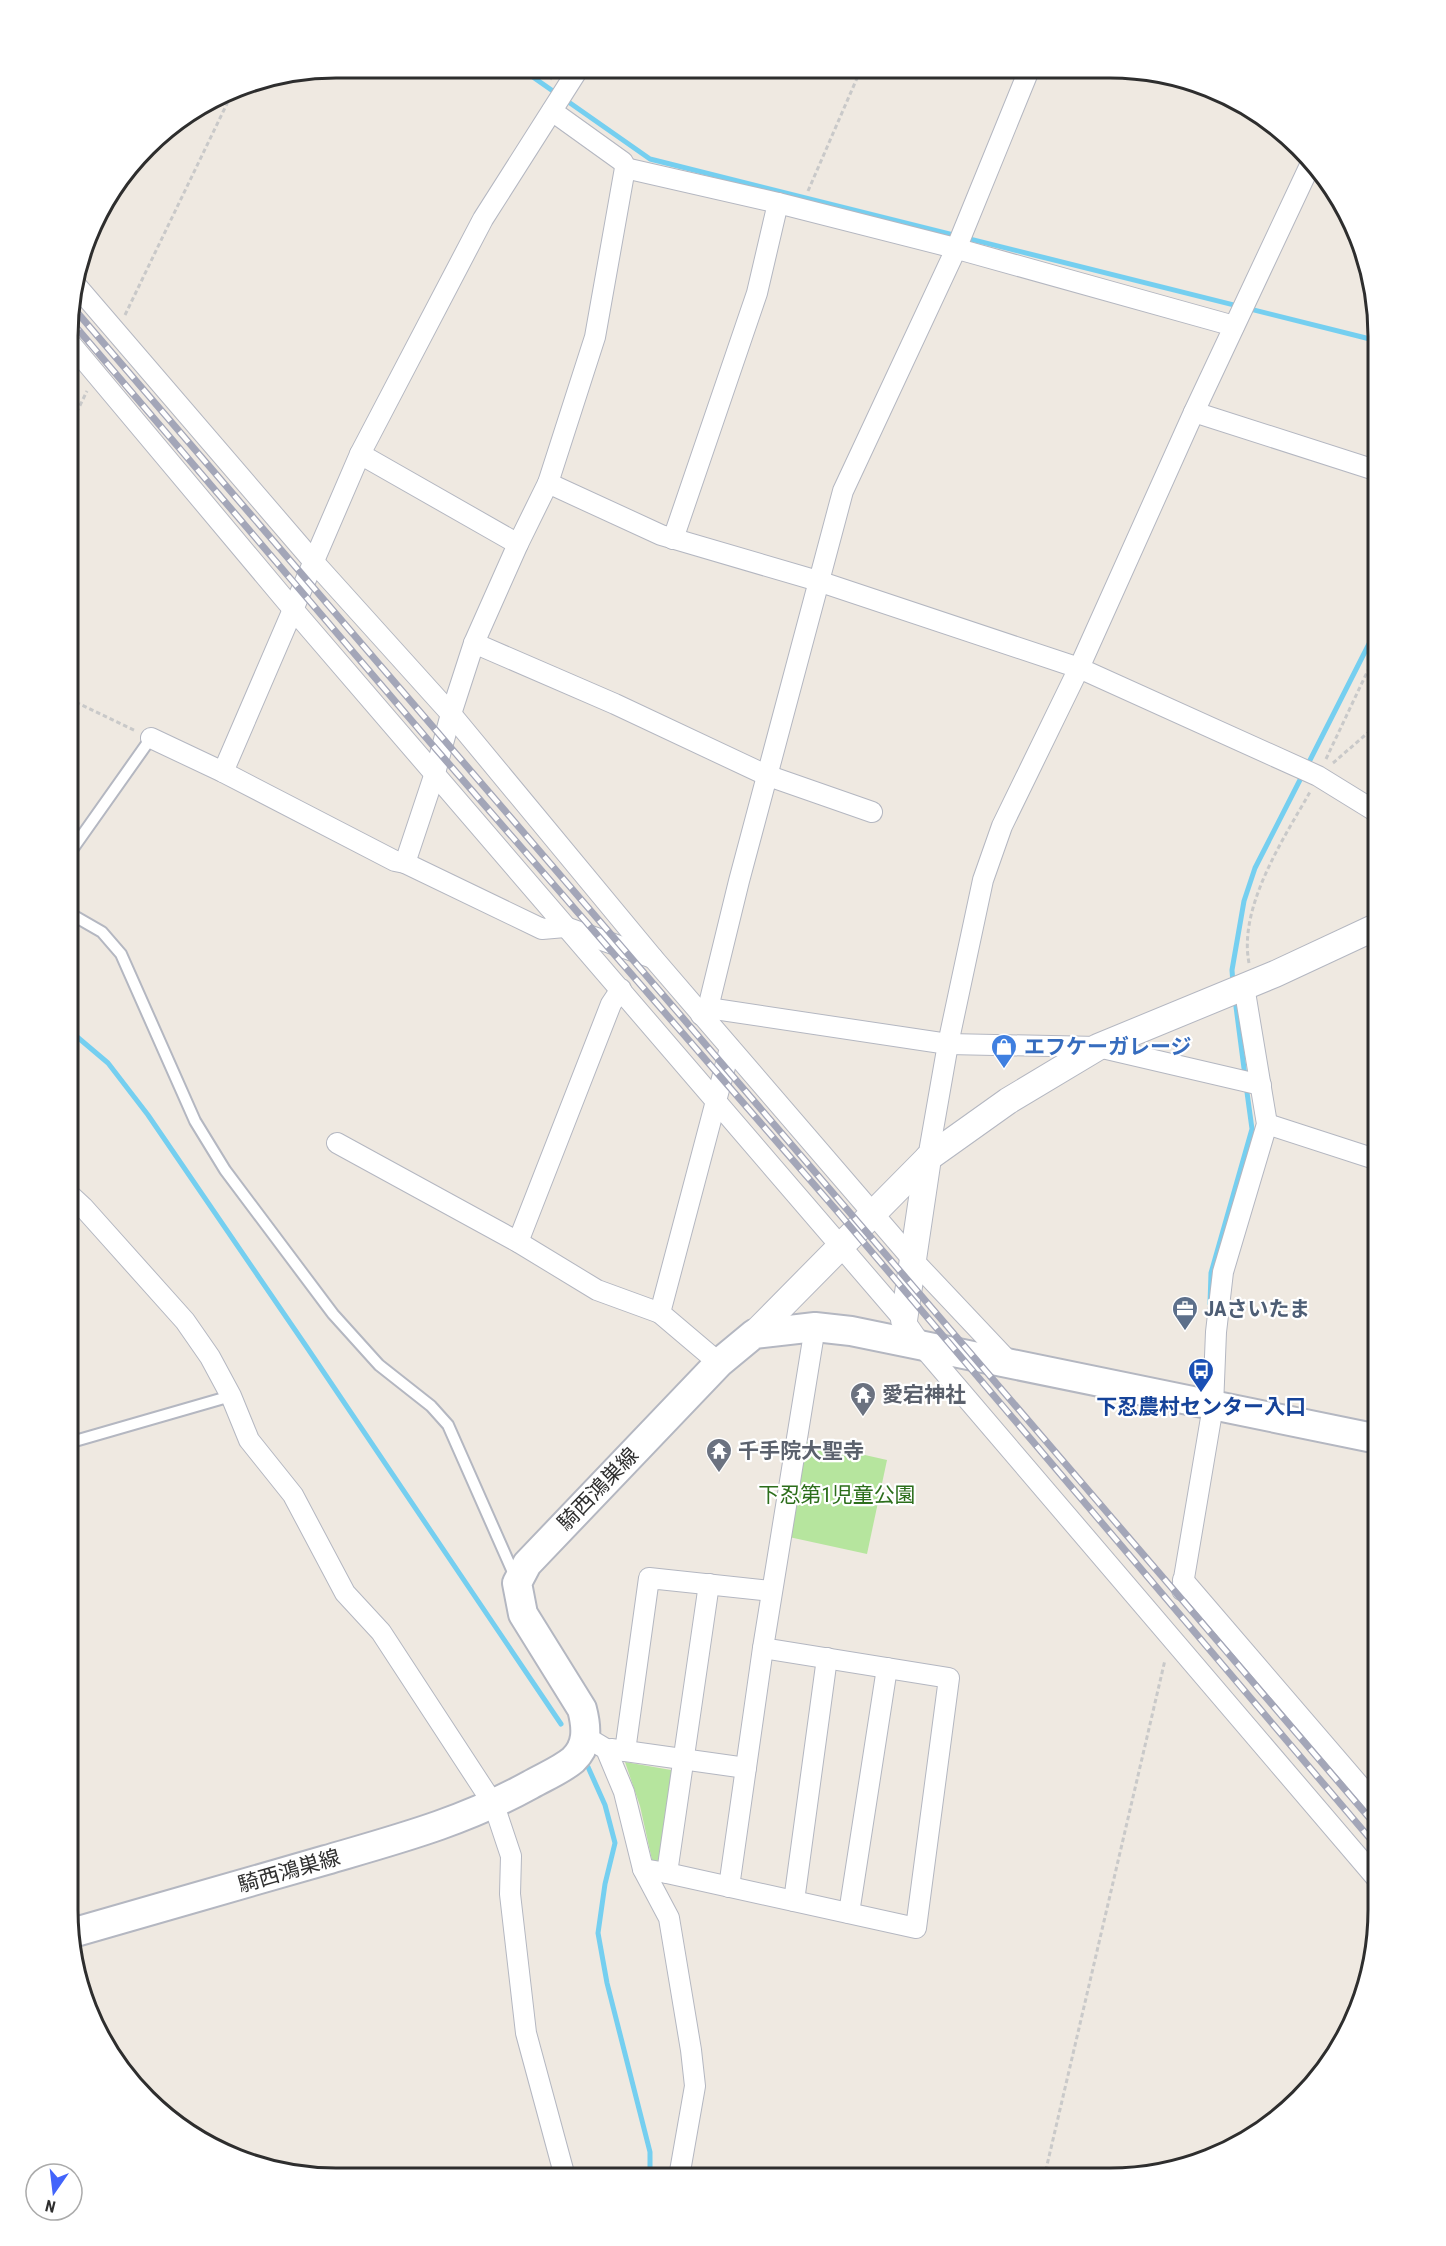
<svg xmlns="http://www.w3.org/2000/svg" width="1446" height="2246" viewBox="0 0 1446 2246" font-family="'Roboto Condensed','Noto Sans JP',sans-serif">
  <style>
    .green { fill: #b6e59e }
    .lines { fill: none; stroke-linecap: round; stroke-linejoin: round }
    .stream { stroke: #75cff0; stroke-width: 5 }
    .service-casing { stroke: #b4b7c1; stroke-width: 14 }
    .minor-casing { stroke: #b4b7c1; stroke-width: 22 }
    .tertiary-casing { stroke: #b4b7c1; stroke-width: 28 }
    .secondary-casing { stroke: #b4b7c1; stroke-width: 32 }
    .path { stroke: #c9c9c9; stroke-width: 3; stroke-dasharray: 4.5 3; stroke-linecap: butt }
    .service { stroke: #fff; stroke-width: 10 }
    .minor { stroke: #fff; stroke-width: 20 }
    .tertiary { stroke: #fff; stroke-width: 26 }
    .secondary { stroke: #fff; stroke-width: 28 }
    .rail-casing { stroke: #a3a6b8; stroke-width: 7 }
    .rail { stroke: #fff; stroke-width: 4.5; stroke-dasharray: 14; stroke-linecap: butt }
    .labels { text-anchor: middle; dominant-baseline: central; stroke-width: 4.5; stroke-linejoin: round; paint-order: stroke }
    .shop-label { font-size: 21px; font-weight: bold; fill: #366cbe; stroke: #fff; text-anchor: start }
    .service-label { font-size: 21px; font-weight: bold; fill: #4e5e75; stroke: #fff; text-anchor: start }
    .worship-label { font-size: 21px; font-weight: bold; fill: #5b616d; stroke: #fff; text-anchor: start }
    .transit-label { font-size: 21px; font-weight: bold; fill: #164399; stroke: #fff }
    .street-label { font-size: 21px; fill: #2e2e2e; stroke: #fff }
    .park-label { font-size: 21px; fill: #2c6e1b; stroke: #fff }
    .rim { fill: none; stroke: #2e2e2e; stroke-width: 3 }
  </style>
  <rect width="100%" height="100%" fill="#efe9e1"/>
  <g class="green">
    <polygon points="803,1441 887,1460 867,1554 789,1537"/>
    <polygon points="625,1762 671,1770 675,1775 663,1856 657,1861 652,1860 640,1806"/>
  </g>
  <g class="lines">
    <g class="stream">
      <polyline points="520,68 650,159 1378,341"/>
      <polyline points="1307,766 1375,632 1378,618"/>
      <polyline points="1233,984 1232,970 1244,901 1255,868 1303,774"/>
      <polyline points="1235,999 1245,1076"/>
      <polyline points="69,1030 108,1063 148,1115 306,1346 561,1724"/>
      <polyline points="1210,1304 1211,1273 1252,1129 1246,1085"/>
      <polyline points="588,1767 605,1805 615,1843 605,1884 598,1933 607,1983 650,2152 650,2177"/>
    </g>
    <defs>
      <g id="service">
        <polyline points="69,854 151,738"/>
        <polyline points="69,913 102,932 121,954 195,1121 225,1170 333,1314 379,1365 431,1406 448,1425 516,1579"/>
        <polyline points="68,1443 231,1396"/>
      </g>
      <g id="minor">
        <polyline points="625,168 778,203 947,246 1234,326"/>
        <polyline points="75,284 313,561 451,714 653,958 913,1260 1012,1365"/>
        <polyline points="70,343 292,608 904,1320 922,1346 1378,1880"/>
        <polyline points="1194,412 1378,471"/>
        <polyline points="360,454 518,544"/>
        <polyline points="548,483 661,535 818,581 1079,668 1318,776 1378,813"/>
        <polyline points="673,539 757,293 778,203"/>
        <polyline points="474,643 615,704 766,775 872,812"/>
        <polyline points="151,738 223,772 395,861 405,863 542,929 565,927 653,958"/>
        <polyline points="223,772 360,454 483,219 579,68"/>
        <polyline points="405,863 435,773 451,714 474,643 518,544 548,483 595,337 625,168 623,162 552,111"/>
        <polyline points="708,1008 948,1044 1098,1047 1261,1085"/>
        <polyline points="701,1015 708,1008 739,881 843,491 956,249 1029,70"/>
        <polyline points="1267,1124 1378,1160"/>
        <polyline points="337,1143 518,1242 597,1290 660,1313"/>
        <polyline points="928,1158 948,1044 983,880 1002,826 1079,668 1194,412 1312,161"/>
        <polyline points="69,1194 83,1207 185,1321 210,1357 231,1396 249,1440 293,1495 345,1593 381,1632 494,1805 511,1856 510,1894 526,2033 565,2177"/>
        <polyline points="518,1242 611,1004 621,989"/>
        <polyline points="719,1363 660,1313 730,1048"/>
        <polyline points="1183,1580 1378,1807"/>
        <polyline points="1182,1590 1213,1406 1216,1332 1223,1272 1267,1124 1244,986"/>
        <polyline points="586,1737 606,1749 624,1792 643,1869 669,1918 691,2050 695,2086 679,2177"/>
        <polyline points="611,1749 746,1768"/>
        <polyline points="625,1751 649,1578 771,1591"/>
        <polyline points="643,1869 667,1873 916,1928 949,1678 763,1648 815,1327"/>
        <polyline points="667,1873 709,1584"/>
        <polyline points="729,1887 763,1648"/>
        <polyline points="794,1901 827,1658"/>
        <polyline points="849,1913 887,1668"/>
      </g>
      <g id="tertiary">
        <polyline points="904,1320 928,1158"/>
        <polyline points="754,1334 928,1158 1008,1101 1098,1047 1275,974 1378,926"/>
      </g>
      <path id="secondary" d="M72,1933C157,1909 241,1884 326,1860C398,1839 463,1822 530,1785C544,1777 561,1770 573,1760C588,1746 587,1728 582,1709L523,1614L517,1583L527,1564L719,1363L754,1334L815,1327L851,1331L1378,1439"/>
    </defs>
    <use href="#service" class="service-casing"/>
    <use href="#minor" class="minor-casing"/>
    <use href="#tertiary" class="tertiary-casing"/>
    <use href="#secondary" class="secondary-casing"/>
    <g class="path">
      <polyline points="531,68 552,79"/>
      <polyline points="550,77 551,68"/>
      <polyline points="808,191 861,69"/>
      <polyline points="125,315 235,87"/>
      <polyline points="70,426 87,391"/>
      <polyline points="69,699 136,731"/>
      <polyline points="1326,759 1378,649"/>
      <polyline points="1333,763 1378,724"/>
      <path d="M1249,963C1238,907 1284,838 1310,792"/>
      <polyline points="1044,2178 1165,1660"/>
    </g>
    <use href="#service" class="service"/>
    <use href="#minor" class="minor"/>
    <use href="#tertiary" class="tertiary"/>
    <use href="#secondary" class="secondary"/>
    <defs>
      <g id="rail">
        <polyline points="70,304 1378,1828"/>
        <polyline points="70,320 429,741 837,1211 1378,1848"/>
      </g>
    </defs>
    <use href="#rail" class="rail-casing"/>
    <use href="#rail" class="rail"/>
  </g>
  <defs>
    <symbol id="shop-pin" viewBox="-11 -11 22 30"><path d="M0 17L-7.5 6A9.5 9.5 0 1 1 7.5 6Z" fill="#3f7fe0" stroke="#fff"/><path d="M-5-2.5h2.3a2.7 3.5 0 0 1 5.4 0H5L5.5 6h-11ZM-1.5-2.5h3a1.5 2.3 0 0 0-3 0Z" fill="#fff"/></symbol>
    <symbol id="office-pin" viewBox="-11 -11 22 30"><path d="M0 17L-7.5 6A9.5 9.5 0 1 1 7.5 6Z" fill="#5c6f8a" stroke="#fff"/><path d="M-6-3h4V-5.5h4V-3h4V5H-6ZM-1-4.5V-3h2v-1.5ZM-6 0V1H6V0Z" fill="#fff"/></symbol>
    <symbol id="bus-pin" viewBox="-11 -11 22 30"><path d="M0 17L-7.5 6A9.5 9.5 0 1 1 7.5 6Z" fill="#1a4fb4" stroke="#fff"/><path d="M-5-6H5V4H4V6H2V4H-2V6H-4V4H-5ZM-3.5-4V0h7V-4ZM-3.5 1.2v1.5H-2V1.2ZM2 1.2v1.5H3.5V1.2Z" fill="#fff"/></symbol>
    <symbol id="temple-pin" viewBox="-11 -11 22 30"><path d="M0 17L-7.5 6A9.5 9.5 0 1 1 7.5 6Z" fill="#6b7280" stroke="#fff"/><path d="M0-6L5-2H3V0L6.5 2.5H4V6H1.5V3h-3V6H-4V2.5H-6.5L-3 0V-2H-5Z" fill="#fff"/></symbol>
  </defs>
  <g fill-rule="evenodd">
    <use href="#shop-pin" x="989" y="1032" width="30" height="40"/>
    <use href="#office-pin" x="1170" y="1294" width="30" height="40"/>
    <use href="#bus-pin" x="1186" y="1356" width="30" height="40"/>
    <use href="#temple-pin" x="848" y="1380" width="30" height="40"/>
    <use href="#temple-pin" x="704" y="1436" width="30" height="40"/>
  </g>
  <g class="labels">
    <g class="shop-label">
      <text x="1024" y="1047">エフケーガレージ</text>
    </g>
    <g class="service-label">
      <text x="1204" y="1309">JAさいたま</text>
    </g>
    <g class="worship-label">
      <text x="882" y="1395">愛宕神社</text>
      <text x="738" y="1451">千手院大聖寺</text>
    </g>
    <g class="transit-label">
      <text x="1201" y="1407">下忍農村センター入口</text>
    </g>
    <g class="street-label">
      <text transform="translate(598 1489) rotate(-46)">騎西鴻巣線</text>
      <text transform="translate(289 1871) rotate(-16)">騎西鴻巣線</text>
    </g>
    <g class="park-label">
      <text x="837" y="1495">下忍第1児童公園</text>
    </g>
  </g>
  <path d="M0 0H1446V2246H0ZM336 78H1110A258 258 0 0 1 1368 336V1910A258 258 0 0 1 1110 2168H336A258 258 0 0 1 78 1910V336A258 258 0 0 1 336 78Z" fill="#fff" fill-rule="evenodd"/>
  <path class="rim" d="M336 78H1110A258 258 0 0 1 1368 336V1910A258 258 0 0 1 1110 2168H336A258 258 0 0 1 78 1910V336A258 258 0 0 1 336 78Z"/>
  <g transform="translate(54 2192) rotate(194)"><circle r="28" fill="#ffffff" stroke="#ababab" stroke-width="1.5"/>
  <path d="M0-4.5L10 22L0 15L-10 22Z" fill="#4264fb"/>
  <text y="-9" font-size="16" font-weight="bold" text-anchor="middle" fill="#2e2e2e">N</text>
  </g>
</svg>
